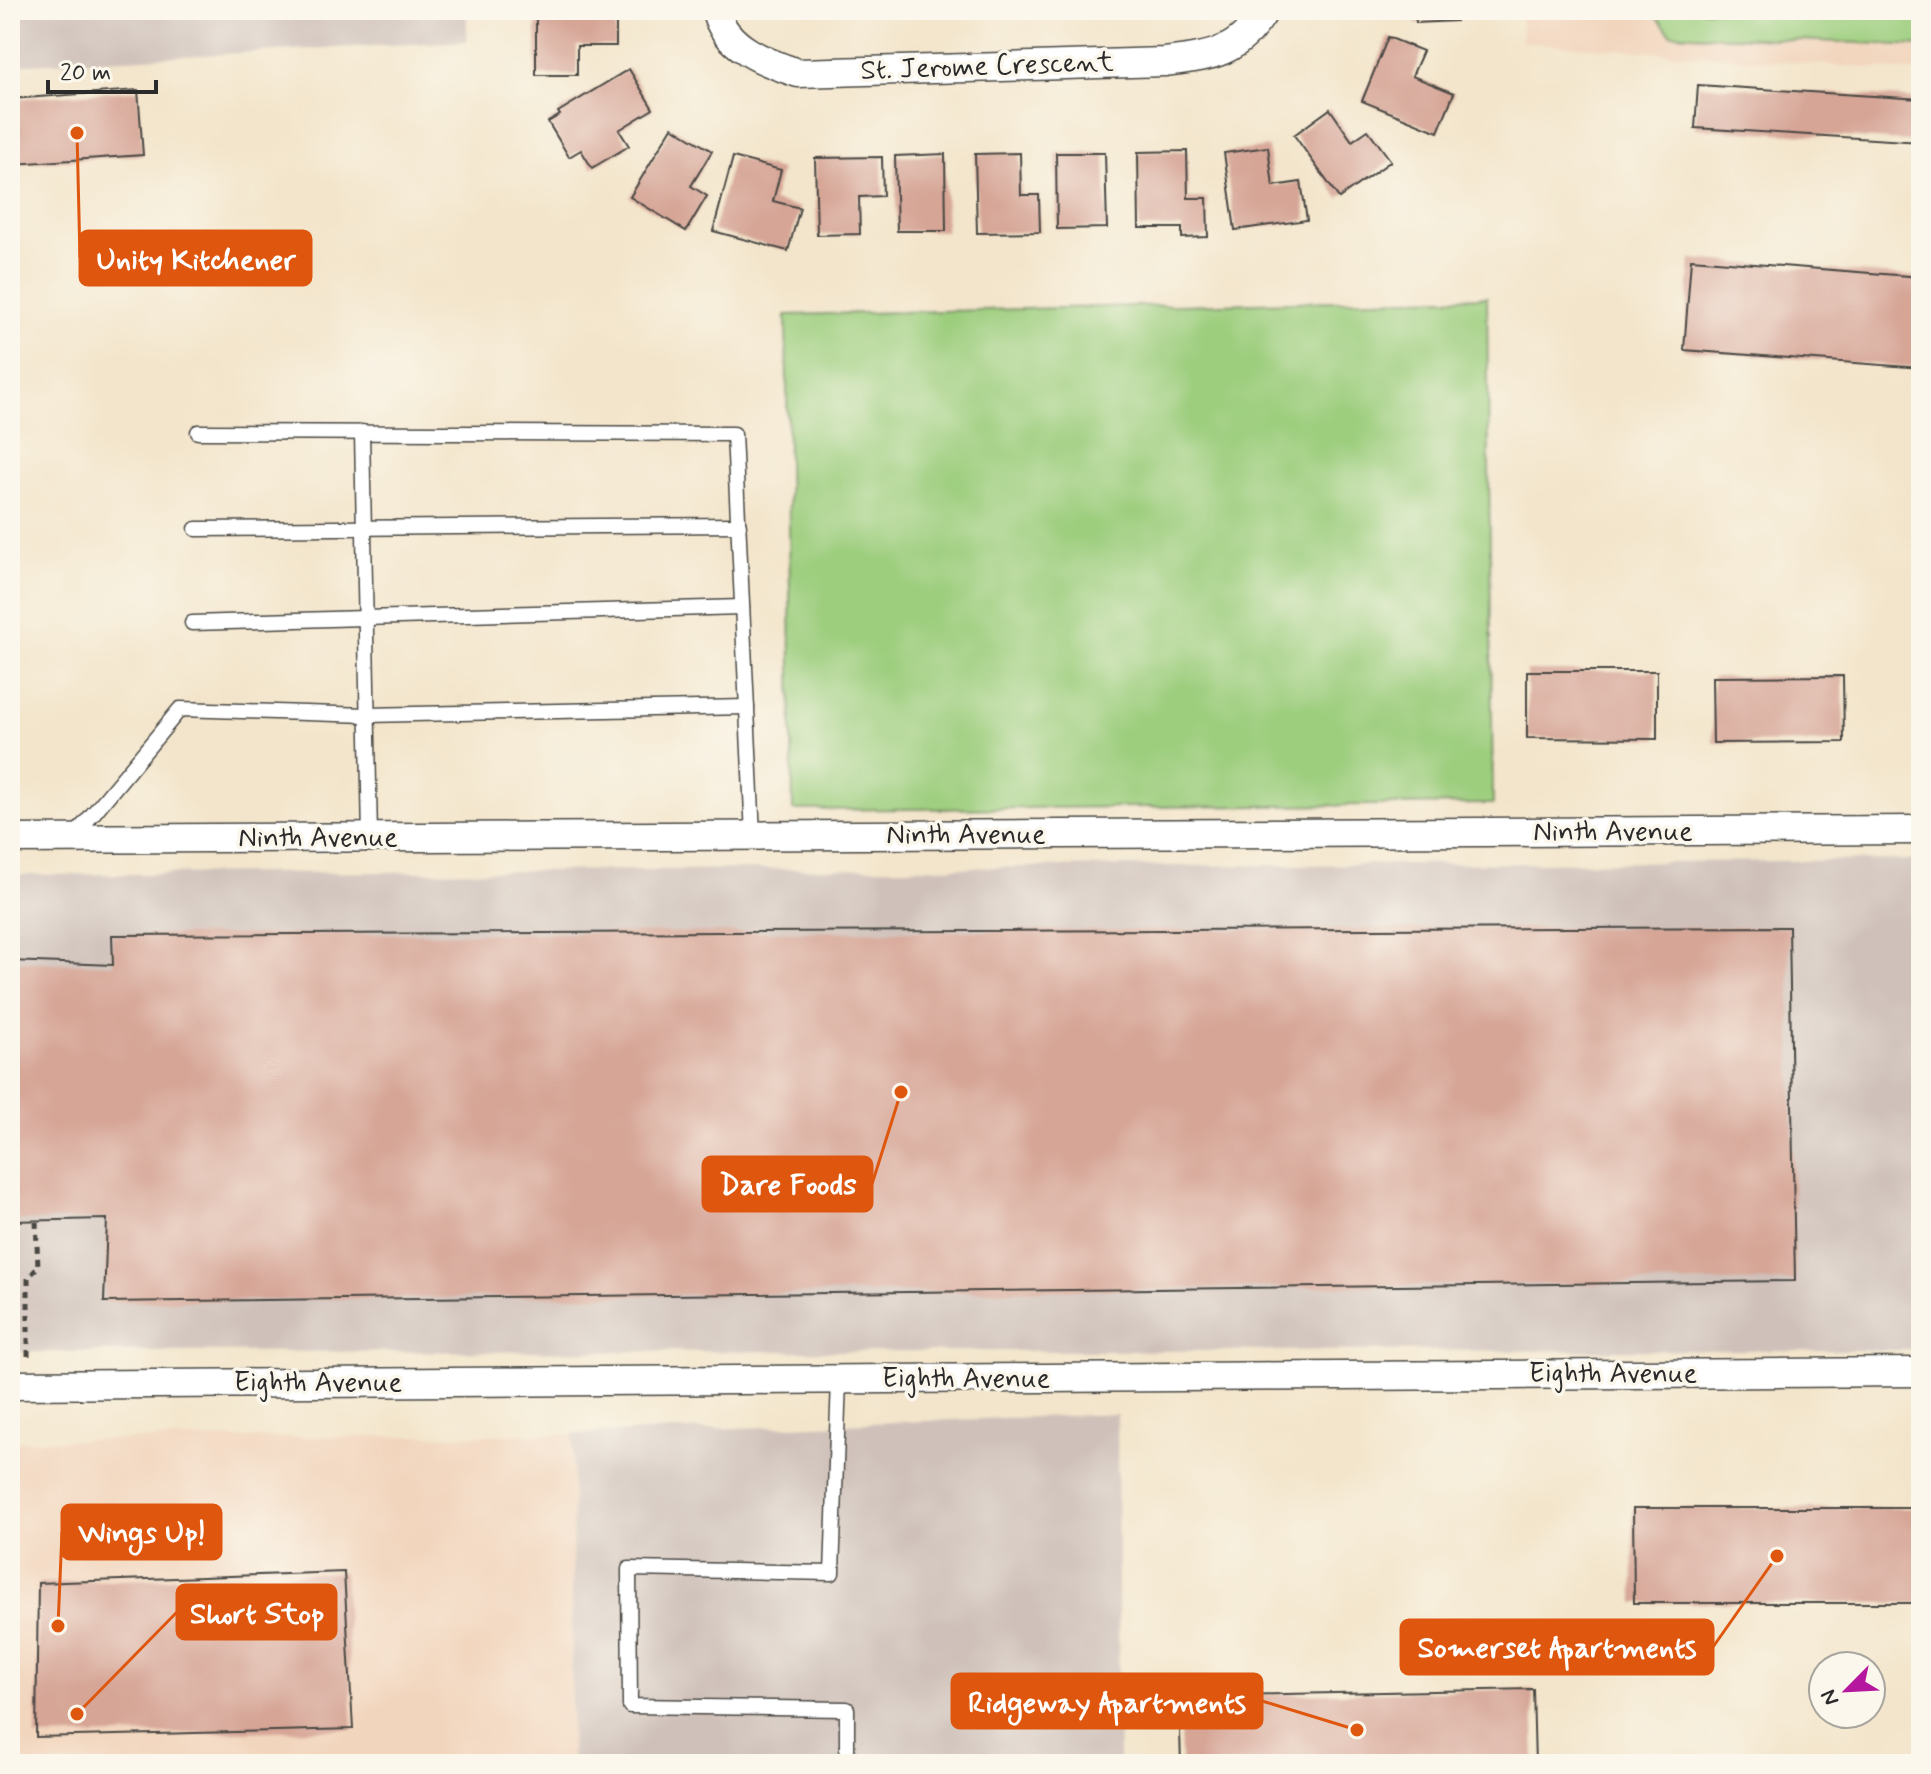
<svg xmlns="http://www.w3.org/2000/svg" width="1931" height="1774" viewBox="0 0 1931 1774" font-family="Mynerve,sans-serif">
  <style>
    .built { fill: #f2d5bd }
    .industrial { fill: #cfc1ba }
    .green { fill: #9dce7e; stroke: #647c54; stroke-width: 2 }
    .building { fill: #d6a596 }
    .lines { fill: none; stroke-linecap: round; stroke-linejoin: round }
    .service-casing { stroke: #494743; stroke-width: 17 }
    .minor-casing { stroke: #494743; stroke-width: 31 }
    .path { stroke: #494743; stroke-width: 5; stroke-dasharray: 6 6; stroke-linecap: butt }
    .service { stroke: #fff; stroke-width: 14 }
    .minor { stroke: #fff; stroke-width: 28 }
    .labels { text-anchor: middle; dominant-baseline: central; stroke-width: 7; stroke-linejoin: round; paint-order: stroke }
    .street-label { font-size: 28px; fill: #2b2b2b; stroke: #fbf7ec }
    .leader { fill: none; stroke: #df570e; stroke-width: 3 }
    .callout-dot { fill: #df570e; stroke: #fbf7ec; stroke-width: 3 }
    .callout { fill: #df570e; stroke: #df570e; stroke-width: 3 }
    .callout-label { font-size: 30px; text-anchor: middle; font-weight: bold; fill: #fff }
  </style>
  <rect width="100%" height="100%" fill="#fbf7ec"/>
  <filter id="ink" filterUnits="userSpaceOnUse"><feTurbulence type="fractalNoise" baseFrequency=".0125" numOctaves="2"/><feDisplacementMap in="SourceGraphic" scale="16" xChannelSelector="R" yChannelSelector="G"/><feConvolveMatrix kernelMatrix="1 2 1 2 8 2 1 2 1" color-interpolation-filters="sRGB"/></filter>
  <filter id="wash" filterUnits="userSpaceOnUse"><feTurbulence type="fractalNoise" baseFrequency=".006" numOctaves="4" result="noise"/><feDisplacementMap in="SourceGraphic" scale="32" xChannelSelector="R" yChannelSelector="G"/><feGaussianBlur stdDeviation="1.8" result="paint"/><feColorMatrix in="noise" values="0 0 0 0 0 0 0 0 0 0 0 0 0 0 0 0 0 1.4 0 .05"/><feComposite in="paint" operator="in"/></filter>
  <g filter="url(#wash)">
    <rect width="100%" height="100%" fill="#f3e5cb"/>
    <g class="built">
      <polygon points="1521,10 1921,10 1921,72 1522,42"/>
      <polygon points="573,1434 571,1764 10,1764 10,1441"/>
    </g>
    <g class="industrial">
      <polygon points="10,10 467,10 467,41 10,65"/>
      <polygon points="1921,860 1921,1350 10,1352 10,875"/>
      <polygon points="1117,1414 1119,1764 571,1764 573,1434"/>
    </g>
    <g class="green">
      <polygon points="1651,10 1921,10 1921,46 1671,34"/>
      <polygon points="1487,297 1493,804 793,810 786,315"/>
    </g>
    <g id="blocks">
      <g class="building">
        <polygon points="536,10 616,10 616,46 577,46 577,75 536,75"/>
        <polygon points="1415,10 1455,10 1456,21 1416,23"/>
        <polygon points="1388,37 1423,51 1412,76 1454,93 1438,132 1362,101"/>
        <polygon points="629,69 653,109 619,130 629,146 592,168 581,150 569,157 548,122 560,115 558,112"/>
        <polygon points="1698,85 1921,99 1921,142 1695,128"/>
        <polygon points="138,90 143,155 14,164 10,99"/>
        <polygon points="1330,109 1352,141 1368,130 1391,161 1339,198 1294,135"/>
        <polygon points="672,127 712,151 691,186 707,196 686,231 630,197"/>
        <polygon points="1268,147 1273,186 1301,182 1307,220 1235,230 1224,153"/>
        <polygon points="1187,151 1188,198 1207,198 1208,237 1182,238 1182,228 1139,228 1138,152"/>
        <polygon points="1020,153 1021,195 1039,195 1040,232 977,233 975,154"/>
        <polygon points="1056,153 1105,153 1107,228 1057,229"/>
        <polygon points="945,154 946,231 897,231 895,156"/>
        <polygon points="733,157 781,170 773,201 800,208 788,251 713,231"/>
        <polygon points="882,157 883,196 859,197 860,234 817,235 815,158"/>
        <polygon points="1691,259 1921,277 1921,368 1684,350"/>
        <polygon points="1527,671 1657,671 1657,739 1527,738"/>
        <polygon points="1843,676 1844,742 1713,743 1712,677"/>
        <polygon points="1789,927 1795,1281 104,1302 107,1219 10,1221 10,961 113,965 112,935"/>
        <polygon points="1633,1508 1921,1508 1921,1603 1634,1603"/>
        <polygon points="344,1572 353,1729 36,1737 38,1583"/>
        <polygon points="1533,1689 1535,1764 1181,1764 1179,1696"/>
      </g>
    </g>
  </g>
  <g filter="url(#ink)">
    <use href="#blocks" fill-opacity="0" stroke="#494743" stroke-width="2"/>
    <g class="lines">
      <defs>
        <g id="service">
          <polyline points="198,432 734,434 753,836"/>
          <polyline points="362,432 370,838"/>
          <polyline points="196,529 739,525"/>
          <polyline points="192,623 742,607"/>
          <polyline points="72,839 180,709 367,715 747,707"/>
          <polyline points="839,1380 832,1573 629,1569 630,1706 847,1709 847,1764"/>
        </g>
        <g id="minor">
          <path d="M716,10C723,47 767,63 798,73L1165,62C1212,56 1238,54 1265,10"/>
          <polyline points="10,839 1921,830"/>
          <polyline points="10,1385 1921,1372"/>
        </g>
      </defs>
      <use href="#service" class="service-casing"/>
      <use href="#minor" class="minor-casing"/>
      <polyline class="path" points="28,1356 28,1278 38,1267 36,1221"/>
      <use href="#service" class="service"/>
      <use href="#minor" class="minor"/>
    </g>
  </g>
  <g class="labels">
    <g class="street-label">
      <text transform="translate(987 67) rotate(-2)">St. Jerome Crescent</text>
      <text x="1613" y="832">Ninth Avenue</text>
      <text x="966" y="835">Ninth Avenue</text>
      <text x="318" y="838">Ninth Avenue</text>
      <text x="1613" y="1374">Eighth Avenue</text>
      <text x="966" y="1379">Eighth Avenue</text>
      <text x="318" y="1383">Eighth Avenue</text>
    </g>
  </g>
  <path class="leader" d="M77 133L80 258M901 1092L872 1184M58 1626L62 1532M77 1714L177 1612M1777 1556L1713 1647M1357 1730L1262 1701"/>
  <g class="callout-dot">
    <circle cx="77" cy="133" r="8"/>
    <circle cx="901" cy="1092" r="8"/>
    <circle cx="58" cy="1626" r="8"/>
    <circle cx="77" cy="1714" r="8"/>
    <circle cx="1777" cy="1556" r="8"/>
    <circle cx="1357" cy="1730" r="8"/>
  </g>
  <g class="callout">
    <rect x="80" y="231" width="231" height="54" rx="8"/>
    <rect x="703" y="1157" width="169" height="54" rx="8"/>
    <rect x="62" y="1505" width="159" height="54" rx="8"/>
    <rect x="177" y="1585" width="159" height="54" rx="8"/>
    <rect x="1401" y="1620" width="312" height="54" rx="8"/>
    <rect x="952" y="1674" width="310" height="54" rx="8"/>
  </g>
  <g class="callout-label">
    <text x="196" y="269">Unity Kitchener</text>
    <text x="788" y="1194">Dare Foods</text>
    <text x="142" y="1542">Wings Up!</text>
    <text x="257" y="1623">Short Stop</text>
    <text x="1557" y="1657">Somerset Apartments</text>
    <text x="1107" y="1712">Ridgeway Apartments</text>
  </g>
  <rect width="1931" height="1774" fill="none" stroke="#fbf7ec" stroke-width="40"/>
  <g transform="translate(1847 1690) rotate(246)"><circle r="38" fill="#fbf7ec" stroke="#a8a59f" stroke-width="2"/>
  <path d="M0-6L14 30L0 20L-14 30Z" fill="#b5179e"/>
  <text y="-12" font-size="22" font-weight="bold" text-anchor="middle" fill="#2b2b2b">N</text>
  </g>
  <path d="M48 80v12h108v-12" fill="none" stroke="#2b2b2b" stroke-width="4"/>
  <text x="60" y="80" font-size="24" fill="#2b2b2b" stroke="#fbf7ec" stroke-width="6" paint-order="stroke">20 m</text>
</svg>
